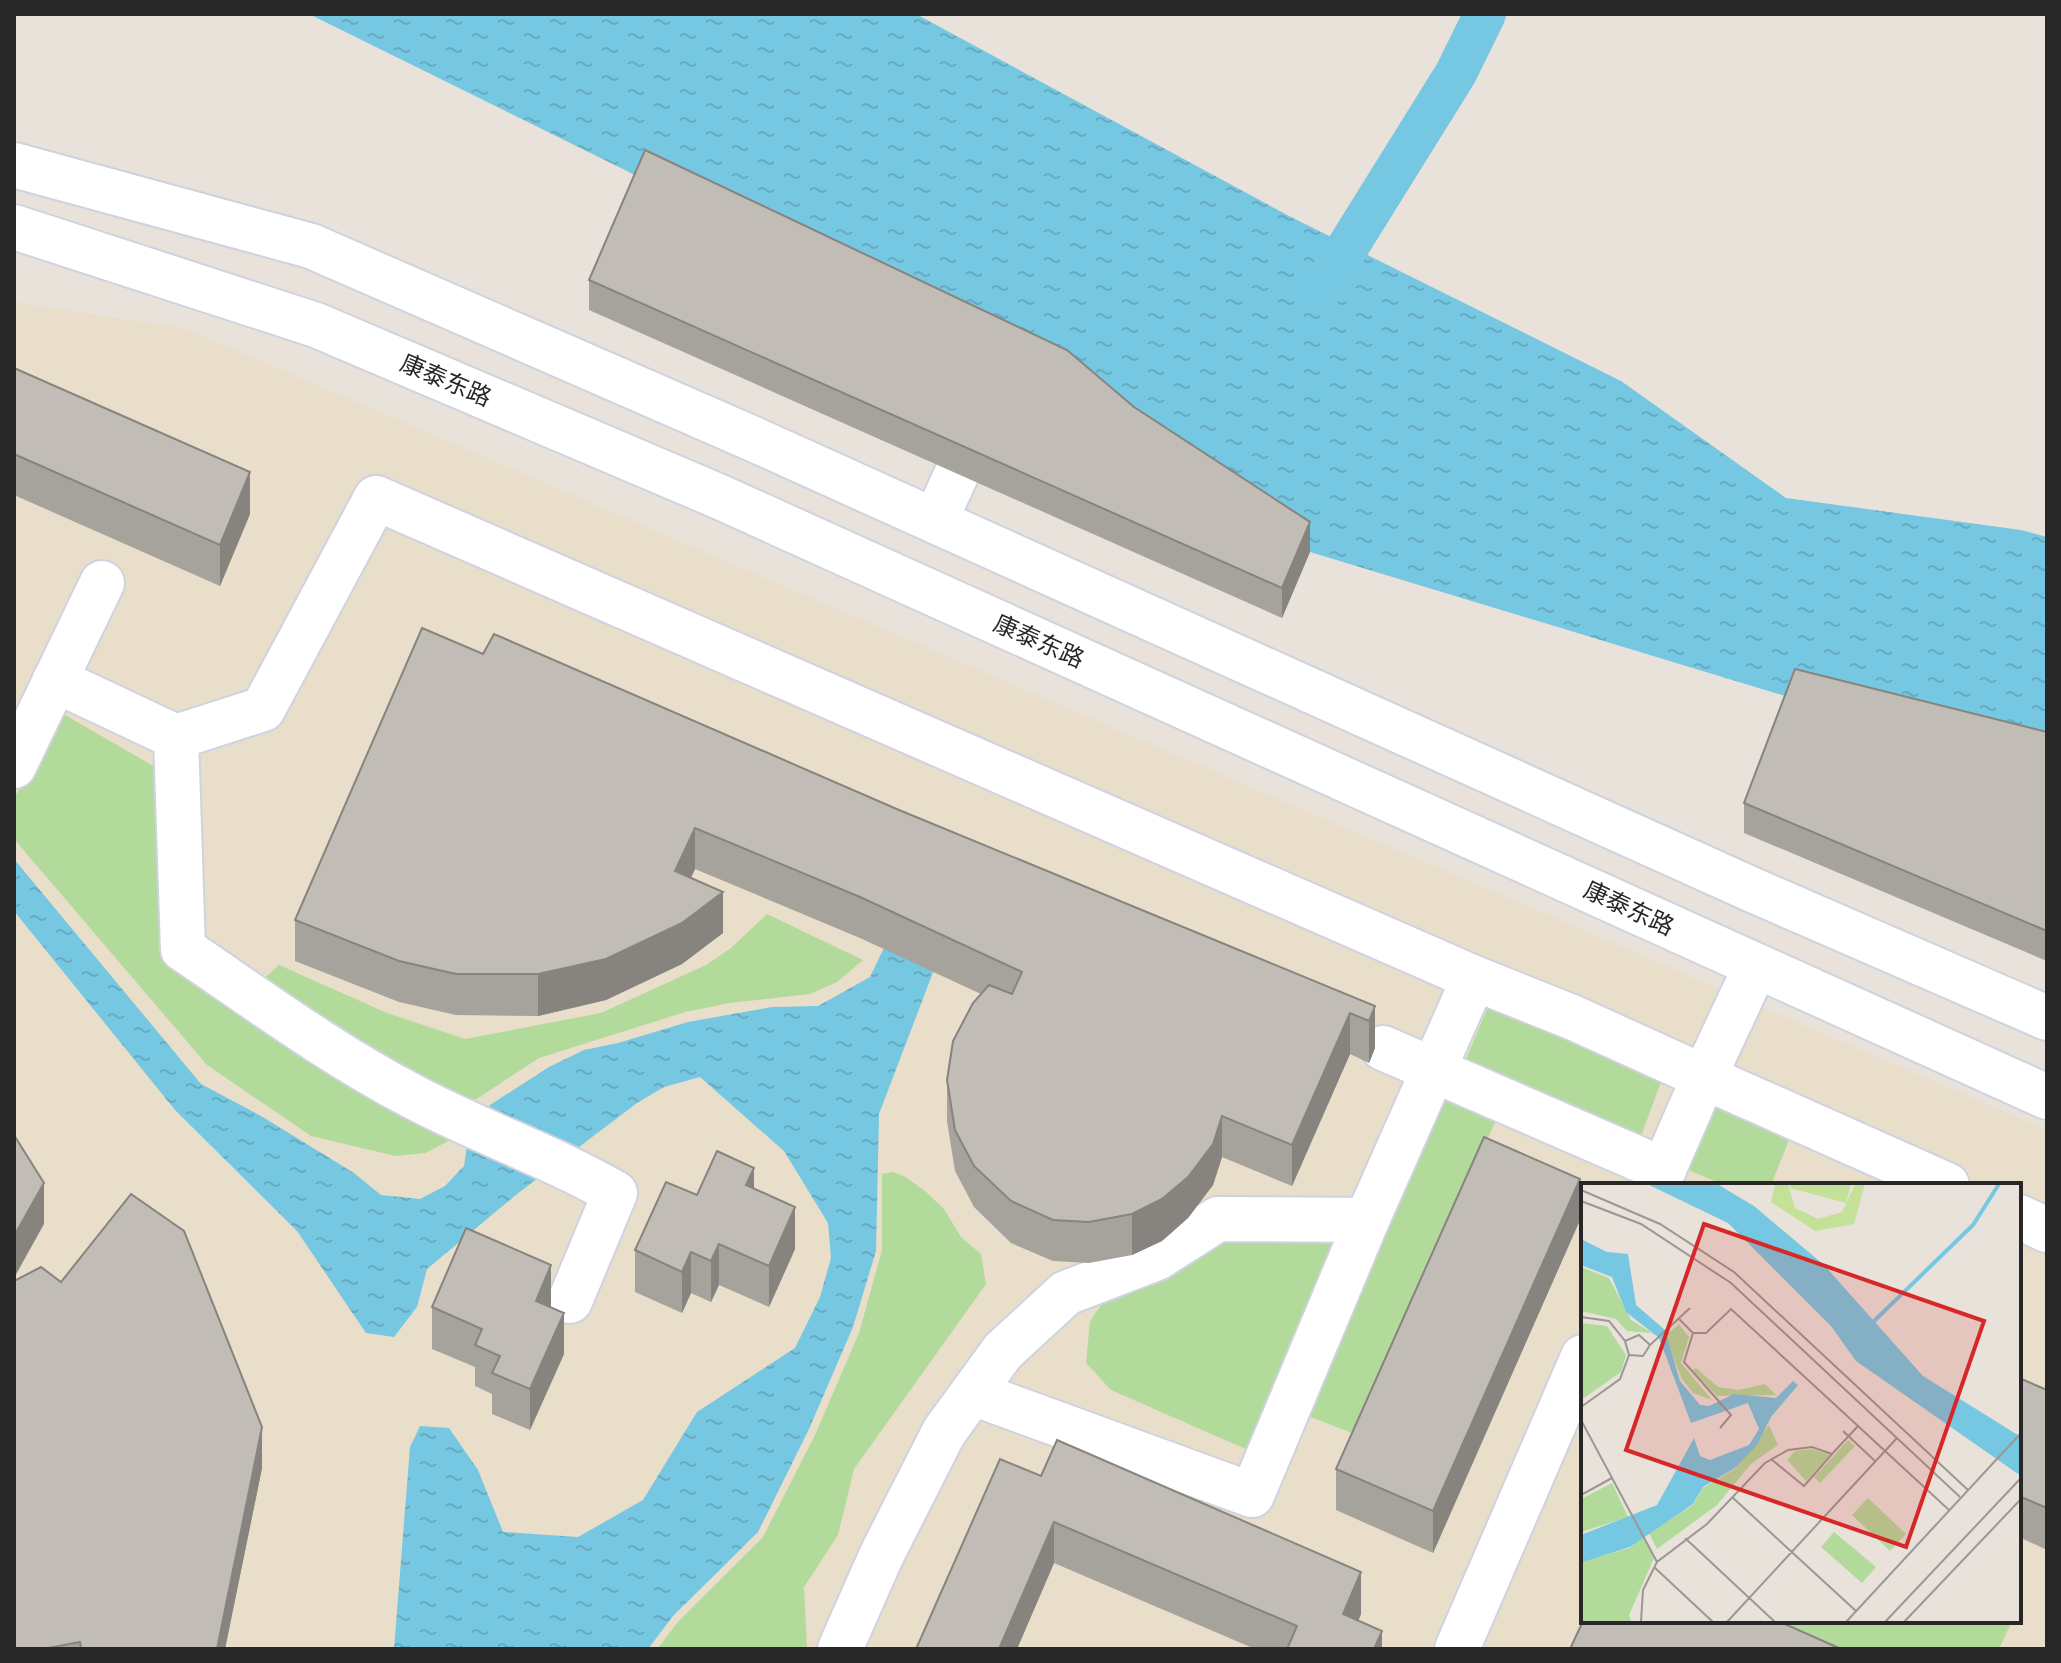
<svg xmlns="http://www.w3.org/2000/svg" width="2061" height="1663" viewBox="0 0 2061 1663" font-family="Arial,'Noto Sans SC',sans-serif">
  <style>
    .education { fill: #e9deca; fill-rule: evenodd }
    .grass { fill: #b2da9b }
    .water { fill: url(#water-ripples) }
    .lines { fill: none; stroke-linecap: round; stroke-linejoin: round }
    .canal { stroke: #76c7e1; stroke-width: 42 }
    .minor-casing { stroke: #cfd3df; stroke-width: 48 }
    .minor { stroke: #fff; stroke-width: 44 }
    .wall { fill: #a6a29c }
    .shaded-wall { fill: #87847f }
    .building { fill: #c1bcb5; stroke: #87847f; stroke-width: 2 }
    .labels { text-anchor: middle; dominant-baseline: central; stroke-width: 6; stroke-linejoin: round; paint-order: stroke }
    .street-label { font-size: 24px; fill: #272727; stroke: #fff }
    .inset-river { fill: none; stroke: #76c7e1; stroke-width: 4 }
    .inset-road { fill: none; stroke: #9b9792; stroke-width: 2 }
    .view { fill: #d62828; fill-opacity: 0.15; stroke: #d62828; stroke-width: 4 }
    .inset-edge { fill: none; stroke: #272727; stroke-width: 4 }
  </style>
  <defs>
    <pattern id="water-ripples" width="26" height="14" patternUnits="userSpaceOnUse" patternTransform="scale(2)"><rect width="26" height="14" fill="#76c7e1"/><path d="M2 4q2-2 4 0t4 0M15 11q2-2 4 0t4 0" fill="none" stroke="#66abc1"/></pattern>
  </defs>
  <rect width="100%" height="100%" fill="#e8e2da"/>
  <path class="education" d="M14,302L187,329L2047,1130V1649H14ZM1583,1185H2019V1621H1583Z"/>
  <g class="grass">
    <polygon points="65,715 162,771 158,867 162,962 456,1137 425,1153 396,1156 311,1136 207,1065 14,839 14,798"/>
    <polygon points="767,914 863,960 837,982 810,994 730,1003 685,1012 539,1058 475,1100 437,1087 257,985 279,965 387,1013 465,1039 601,1013 706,965 731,948"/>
    <polygon points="1490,1002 1665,1071 1640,1139 1464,1064"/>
    <polygon points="1438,1090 1498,1116 1352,1433 1295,1411"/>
    <polygon points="1713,1100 1791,1135 1771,1185 1724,1185 1684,1168"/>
    <polygon points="892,1172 904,1176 925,1191 944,1209 961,1237 981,1254 986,1284 854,1469 838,1535 804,1587 807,1649 657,1649 678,1622 763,1537 815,1435 859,1333 882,1250 882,1174"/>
    <polygon points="1354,1230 1257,1454 1111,1390 1086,1363 1090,1321 1116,1283 1220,1232"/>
    <polygon points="1737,1621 2012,1621 1999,1649 1796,1649"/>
  </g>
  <g class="water">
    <polygon points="309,14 916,14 1289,216 1621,381 1786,498 2021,530 2047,537 2047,761 1795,699 1310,552 1134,437 645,180"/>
    <polygon points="942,827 982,844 879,1114 876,1251 853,1327 809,1429 758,1532 673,1616 648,1649 394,1649 410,1447 420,1426 449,1428 478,1470 503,1532 578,1537 643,1500 697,1412 795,1348 820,1297 831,1258 828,1223 784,1151 700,1077 664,1087 637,1103 517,1194 427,1269 417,1307 394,1337 366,1333 297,1231 175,1110 14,911 14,859 201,1084 261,1116 354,1173 381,1195 420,1199 445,1186 464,1166 469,1133 490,1105 549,1067 584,1050 618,1043 688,1022 772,1007 818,1006 870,977"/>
  </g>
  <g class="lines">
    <polyline class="canal" points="1319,293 1456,73 1485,14"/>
    <defs>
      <g id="minor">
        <polyline points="14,165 311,246 751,438 1755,891 2047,1018"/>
        <polyline points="14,227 316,325 720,497 2047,1097"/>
        <polyline points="935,521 957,473"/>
        <path d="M55,680L176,737L183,949C257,999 330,1053 410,1095C477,1131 549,1155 615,1193L570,1301"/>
        <polyline points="176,737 263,709 376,498 1474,978"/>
        <polyline points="14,766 102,583"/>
        <polyline points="1383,1048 1664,1170"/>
        <polyline points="1657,1185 1704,1077 1947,1185"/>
        <polyline points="2019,1217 2047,1230"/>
        <polyline points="973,1393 1252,1495 1367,1220"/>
        <polyline points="840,1649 882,1554 944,1432 1003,1351 1066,1293 1157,1258 1218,1219 1367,1220 1474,978 1574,1018 1704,1077 1756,966"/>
        <polyline points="1457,1649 1583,1357"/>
      </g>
    </defs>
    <use href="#minor" class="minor-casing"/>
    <use href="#minor" class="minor"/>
  </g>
  <g class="wall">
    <polygon points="589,280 1310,552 1282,618 589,310"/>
    <polygon points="14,368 250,514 220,586 14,495"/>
    <polygon points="483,654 899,810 1375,1006 1375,1048 1369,1063 1350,1054 1292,1186 1222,1157 1213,1185 1188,1218 1162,1241 1132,1255 1089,1263 1053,1261 1011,1243 974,1207 955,1171 947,1121 947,1080 981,994 860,938 695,869 691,878 723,933 682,964 606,1000 538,1016 456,1015 399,1002 295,961 295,920"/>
    <polygon points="2047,732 2047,961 1744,833 1744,803"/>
    <polygon points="754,1188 795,1249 769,1307 719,1285 711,1302 691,1293 682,1313 635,1292 635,1250 697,1195"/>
    <polygon points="1580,1220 1433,1553 1336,1510 1336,1469"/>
    <polygon points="551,1306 564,1354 530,1430 492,1414 492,1394 475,1386 475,1367 432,1349 432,1307"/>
    <polygon points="2019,1378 2047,1390 2047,1550 2019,1537"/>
    <polygon points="262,1468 225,1649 14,1649"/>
    <polygon points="1041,1476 1361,1614 1358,1621 1382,1649 1255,1649 1054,1563 1017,1649 916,1649"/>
  </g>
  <g class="shaded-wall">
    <polygon points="250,472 250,514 220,586 220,545"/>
    <polygon points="1310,522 1310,552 1282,618 1282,588"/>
    <polygon points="695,828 695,869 675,912 675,871"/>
    <polygon points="723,892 723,933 682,964 606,1000 538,1016 538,974"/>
    <polygon points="1375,1006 1375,1048 1369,1063 1369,1021"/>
    <polygon points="1350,1013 1350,1054 1292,1186 1292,1145"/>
    <polygon points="1222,1116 1222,1157 1213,1185 1188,1218 1162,1241 1132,1255 1132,1214"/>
    <polygon points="754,1168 754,1209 746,1185"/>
    <polygon points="1580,1179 1580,1220 1433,1553 1433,1511"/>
    <polygon points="44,1183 44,1224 14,1278 14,1236"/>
    <polygon points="795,1207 795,1249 769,1307 769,1266"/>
    <polygon points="719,1244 719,1285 711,1302 711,1261"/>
    <polygon points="691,1252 691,1293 682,1313 682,1272"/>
    <polygon points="551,1265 551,1306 536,1342 536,1301"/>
    <polygon points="564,1313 564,1354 530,1430 530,1389"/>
    <polygon points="262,1427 262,1468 225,1649 217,1649"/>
    <polygon points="1054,1522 1054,1563 1017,1649 999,1649"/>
    <polygon points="1361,1572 1361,1614 1346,1649 1343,1614"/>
    <polygon points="1382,1631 1382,1649 1374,1649"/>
  </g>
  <g class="building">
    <polygon points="645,150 1067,350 1134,407 1310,522 1282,588 589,280"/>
    <polygon points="14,368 250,472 220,545 14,454"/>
    <polygon points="422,628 483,654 494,634 899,810 1375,1006 1369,1021 1350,1013 1292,1145 1222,1116 1213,1144 1188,1177 1162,1199 1132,1214 1089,1222 1053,1220 1011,1201 974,1166 955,1130 947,1080 953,1041 973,1003 989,985 1012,994 1022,972 860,897 695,828 675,871 723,892 682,923 606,959 538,974 456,974 399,961 295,920"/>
    <polygon points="1795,669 2047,732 2047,931 1744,803"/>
    <polygon points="14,1135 44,1183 14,1236"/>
    <polygon points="1484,1137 1580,1179 1433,1511 1336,1469"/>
    <polygon points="717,1151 754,1168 746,1185 795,1207 769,1266 719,1244 711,1261 691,1252 682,1272 635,1250 666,1182 697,1195"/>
    <polygon points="131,1194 184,1231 262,1427 217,1649 81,1649 80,1642 48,1648 48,1649 14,1649 14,1281 41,1267 61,1282"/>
    <polygon points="466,1228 551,1265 536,1301 564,1313 530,1389 492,1373 500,1356 475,1345 482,1329 432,1307"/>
    <polygon points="2019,1378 2047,1390 2047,1508 2019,1496"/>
    <polygon points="1057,1440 1361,1572 1343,1614 1382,1631 1374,1649 1287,1649 1297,1626 1054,1522 999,1649 916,1649 1000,1459 1041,1476"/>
    <polygon points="1583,1621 1778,1621 1841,1649 1570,1649"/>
  </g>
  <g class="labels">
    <g class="street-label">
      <text transform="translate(446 380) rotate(23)">康泰东路</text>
      <text transform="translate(1039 641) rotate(24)">康泰东路</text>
      <text transform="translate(1629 908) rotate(25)">康泰东路</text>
    </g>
  </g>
  <g transform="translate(1581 1183)">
    <rect width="440" height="440" fill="#e8e2da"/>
    <path d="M0,84L28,95L50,137L71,150L46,148L35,136L0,128ZM0,140L26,143L45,172L40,189L0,217ZM98,141L108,154L100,180L131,217L112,210L101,196L84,153ZM115,185L137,204L157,207L184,201L195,212L136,213L111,187ZM188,242L197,262L170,281L136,322L76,366L68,350L112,322L122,305L154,286ZM267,257L274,263L239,300L233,294ZM231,266L249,272L225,298L206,277L214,268ZM31,300L47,334L0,349V316ZM287,315L325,351L309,368L271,332ZM253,349L295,384L281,400L240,364ZM61,353L73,375L48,432L50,439H0V379L49,365Z" fill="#b2da9b"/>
    <path d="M194,1H207L214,25L237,36L261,29L274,1H284L273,41L234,48L190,19ZM210,1H270L265,20L209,5Z" fill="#c3e197"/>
    <path d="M66,1H136L173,23L243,82L342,193L440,254V293L275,178L250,143L147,40ZM0,56L26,69L47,71L55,122L84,147L99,198L119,222L128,223L153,211L195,215L212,198L217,202L190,234L176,262L154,285L122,304L112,321L49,364L2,379L0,352L76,322L113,255L119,273L129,277L168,262L178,246L167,220L110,240L78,155L45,129L31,94L0,82Z" fill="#76c7e1"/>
    <path class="inset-river" d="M290,141L392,42L418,1"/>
    <path class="inset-road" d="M0,7L79,41L153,89L387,307M0,18L60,41L150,100L379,314M0,134L28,138L44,158L48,172L39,196L0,224M98,136L112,150L103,179L150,232L139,245M112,150H125L150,126L277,243M44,158L58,152L69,162L62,173L48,172M69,162L109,125M0,237L76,379M262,248L294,278M190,276L223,303L251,271M0,312L31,295M151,314L275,428M104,355L194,439M73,384L132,439M60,439L62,407L76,379L126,341L184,280L207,267L231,264L251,271L277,243L304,268L316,255M146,439L304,268L368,327M265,439L440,250M304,439L440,295M323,439L440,316"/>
    <path class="view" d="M123,41L403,138L325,364L45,267Z"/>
    <rect width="440" height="440" class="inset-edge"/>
  </g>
  <rect width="2061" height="1663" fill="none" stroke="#272727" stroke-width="32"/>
</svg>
